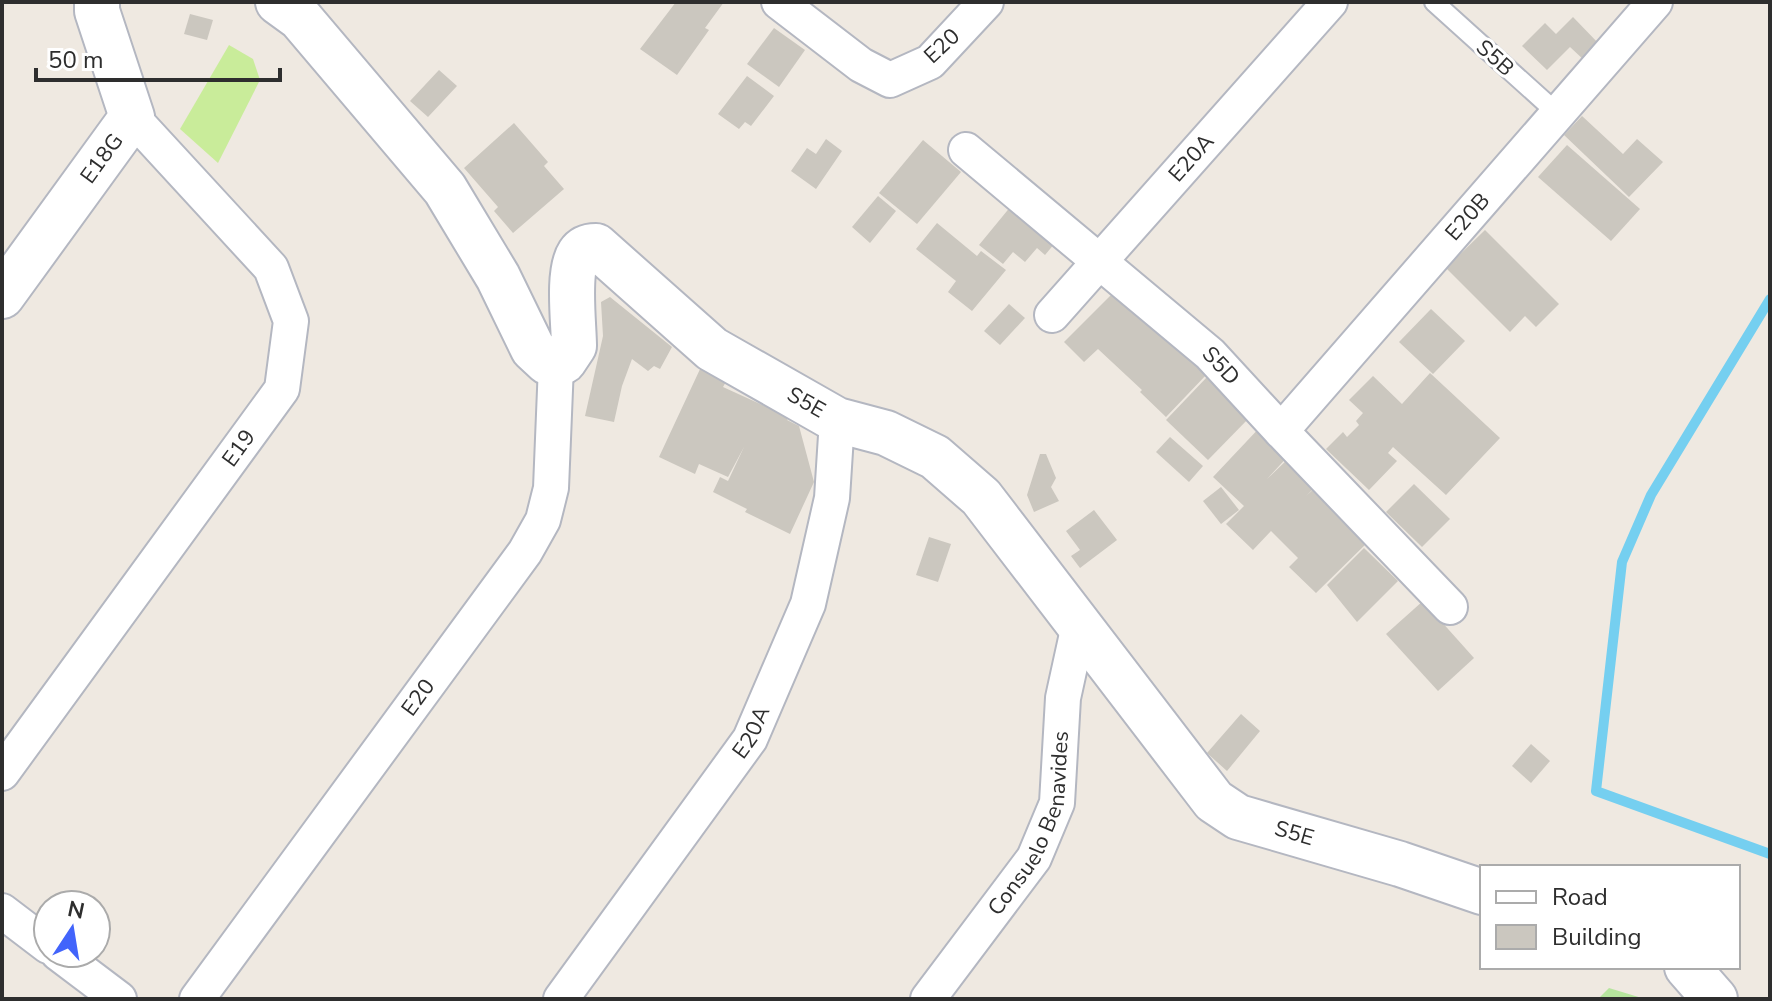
<svg xmlns="http://www.w3.org/2000/svg" width="1772" height="1001" viewBox="0 0 1772 1001" font-family="'Nunito Sans',sans-serif">
  <style>
    .green { fill: #b6e59e }
    .pitch { fill: #c9ec9a }
    .lines { fill: none; stroke-linecap: round; stroke-linejoin: round }
    .stream { stroke: #75cff0; stroke-width: 10 }
    .building { fill: #cbc7bf }
    .lane-casing { stroke: #b4b7c1; stroke-width: 22 }
    .street-casing { stroke: #b4b7c1; stroke-width: 38 }
    .secondary-casing { stroke: #b4b7c1; stroke-width: 48 }
    .lane { stroke: #fff; stroke-width: 18 }
    .street { stroke: #fff; stroke-width: 34 }
    .secondary { stroke: #fff; stroke-width: 44 }
    .labels { text-anchor: middle; dominant-baseline: central; stroke-width: 6; stroke-linejoin: round; paint-order: stroke }
    .street-label { font-size: 22px; fill: #2e2e2e; stroke: #fff }
  </style>
  <rect width="100%" height="100%" fill="#efe9e1"/>
  <polygon class="green" points="1609,988 1645,999 1598,999"/>
  <polygon class="pitch" points="229,45 253,59 260,80 218,163 180,129"/>
  <g class="lines">
    <polyline class="stream" points="1770,299 1651,495 1622,562 1596,791 1770,854"/>
  </g>
  <g class="building">
    <polygon points="676,2 724,2 705,28 709,30 677,75 640,49"/>
    <polygon points="190,14 213,20 207,40 184,34"/>
    <polygon points="1573,17 1601,46 1585,61 1570,47 1547,70 1522,46 1545,23 1556,34"/>
    <polygon points="774,28 805,50 779,87 747,64"/>
    <polygon points="439,70 457,86 428,117 410,101"/>
    <polygon points="747,76 774,96 751,126 745,122 739,129 718,114"/>
    <polygon points="1582,116 1623,154 1637,139 1663,162 1629,197 1564,135"/>
    <polygon points="514,123 548,162 544,166 564,189 513,233 494,211 498,207 464,168"/>
    <polygon points="826,139 842,151 816,189 791,171 807,148 816,154"/>
    <polygon points="923,140 961,172 917,224 879,193"/>
    <polygon points="1567,145 1640,209 1611,241 1538,177"/>
    <polygon points="878,196 896,211 870,243 852,227"/>
    <polygon points="1016,200 1060,237 1045,255 1037,248 1025,262 1013,252 1003,264 979,245"/>
    <polygon points="937,223 977,256 981,251 1006,270 972,311 948,292 956,281 916,249"/>
    <polygon points="1485,230 1559,304 1536,327 1525,316 1510,332 1446,268"/>
    <polygon points="1120,286 1207,374 1166,417 1140,392 1142,390 1098,349 1084,362 1064,342"/>
    <polygon points="610,297 672,347 660,369 654,366 648,371 632,359 622,386 614,422 585,416 603,336 601,302"/>
    <polygon points="1009,304 1025,318 1000,345 984,331"/>
    <polygon points="1431,309 1465,341 1433,374 1399,342"/>
    <polygon points="701,367 727,380 723,387 789,417 787,420 799,426 814,482 790,534 745,512 747,509 713,492 720,477 728,481 744,447 728,477 699,464 695,474 659,457"/>
    <polygon points="1430,373 1500,438 1446,495 1393,447 1388,453 1397,461 1369,490 1326,449 1343,432 1347,437 1359,425 1356,421 1363,413 1349,400 1373,376 1402,404"/>
    <polygon points="1208,376 1250,417 1208,460 1166,420"/>
    <polygon points="1263,424 1292,452 1267,479 1291,456 1319,483 1306,496 1316,487 1370,540 1316,593 1289,567 1298,558 1271,531 1253,550 1226,524 1244,506 1213,477"/>
    <polygon points="1170,437 1203,466 1189,482 1156,452"/>
    <polygon points="1040,454 1046,454 1056,478 1051,487 1059,501 1034,512 1027,495"/>
    <polygon points="1414,484 1450,519 1422,547 1386,512"/>
    <polygon points="1221,487 1239,510 1221,524 1203,501"/>
    <polygon points="1094,510 1117,540 1080,568 1071,556 1080,550 1066,531"/>
    <polygon points="929,537 951,544 938,582 916,575"/>
    <polygon points="1364,548 1398,581 1357,622 1327,585"/>
    <polygon points="1423,601 1474,658 1438,691 1386,634"/>
    <polygon points="1241,714 1260,731 1227,771 1207,753"/>
    <polygon points="1531,744 1550,761 1531,783 1512,766"/>
  </g>
  <g class="lines">
    <defs>
      <polyline id="lane" points="1434,2 1557,113"/>
      <g id="street">
        <polyline points="779,2 861,65 890,80 930,62 986,2"/>
        <path id="s1" d="M966,150L1210,354L1281,431L1450,607"/>
        <path id="s2" d="M1052,315L1330,2"/>
        <path id="s3" d="M1281,431L1655,2"/>
        <path id="s4" d="M2,773L282,389L291,321L271,268L132,117"/>
        <polyline points="2,911 48,946"/>
        <polyline points="58,953 119,999"/>
        <path id="s5" d="M197,999L525,552L543,520L551,488L556,365"/>
        <path id="s6" d="M561,999L750,739L808,604L832,498L837,420"/>
        <path id="s7" d="M928,999L1034,858L1057,803L1063,698L1079,625"/>
      </g>
      <g id="secondary">
        <path id="s8" d="M278,2L300,18L445,189L498,277L533,349L547,362L556,365L564,361L574,346C574,325 567,272 579,254C583,248 589,246 596,246L712,349L837,420L886,433L935,457L981,497L1214,801L1238,817L1400,864L1482,892"/>
        <path id="s9" d="M2,296L132,117L97,11V2"/>
        <polyline points="1687,967 1715,999"/>
      </g>
    </defs>
    <use href="#lane" class="lane-casing"/>
    <use href="#street" class="street-casing"/>
    <use href="#secondary" class="secondary-casing"/>
    <use href="#lane" class="lane"/>
    <use href="#street" class="street"/>
    <use href="#secondary" class="secondary"/>
  </g>
  <g class="labels">
    <g class="street-label">
      <text transform="translate(942 46) rotate(-43)">E20</text>
      <text transform="translate(1495 58) rotate(42)">S5B</text>
      <text stroke="none"><textPath href="#s9" startOffset="170">E18G</textPath></text>
      <text stroke="none"><textPath href="#s2" startOffset="210">E20A</textPath></text>
      <text stroke="none"><textPath href="#s3" startOffset="284">E20B</textPath></text>
      <text stroke="none"><textPath href="#s1" startOffset="334">S5D</textPath></text>
      <text stroke="none"><textPath href="#s8" startOffset="866">S5E</textPath></text>
      <text stroke="none"><textPath href="#s4" startOffset="402">E19</textPath></text>
      <text stroke="none"><textPath href="#s5" startOffset="374">E20</textPath></text>
      <text stroke="none"><textPath href="#s6" startOffset="328">E20A</textPath></text>
      <text stroke="none"><textPath href="#s7" startOffset="208">Consuelo Benavides</textPath></text>
      <text stroke="none"><textPath href="#s8" startOffset="1538">S5E</textPath></text>
    </g>
  </g>
  <rect width="1772" height="1001" fill="none" stroke="#2e2e2e" stroke-width="8"/>
  <rect x="1480" y="865" width="260" height="104" fill="#ffffff" stroke="#ababab" stroke-width="2"/>
  <rect x="1496" y="891" width="40" height="12" fill="#ffffff" stroke="#ababab" stroke-width="2"/>
  <text x="1552" y="905" font-size="24" fill="#2e2e2e">Road</text>
  <rect x="1496" y="925" width="40" height="24" fill="#cbc7bf" stroke="#ababab" stroke-width="2"/>
  <text x="1552" y="945" font-size="24" fill="#2e2e2e">Building</text>
  <g transform="translate(72 929) rotate(12)"><circle r="38" fill="#ffffff" stroke="#ababab" stroke-width="2"/>
  <path d="M0-6L14 30L0 20L-14 30Z" fill="#4264fb"/>
  <text y="-12" font-size="22" font-weight="bold" text-anchor="middle" fill="#2e2e2e">N</text>
  </g>
  <path d="M36 68v12h244v-12" fill="none" stroke="#2e2e2e" stroke-width="4"/>
  <text x="48" y="68" font-size="24" fill="#2e2e2e" stroke="#ffffff" stroke-width="6" paint-order="stroke">50 m</text>
</svg>
